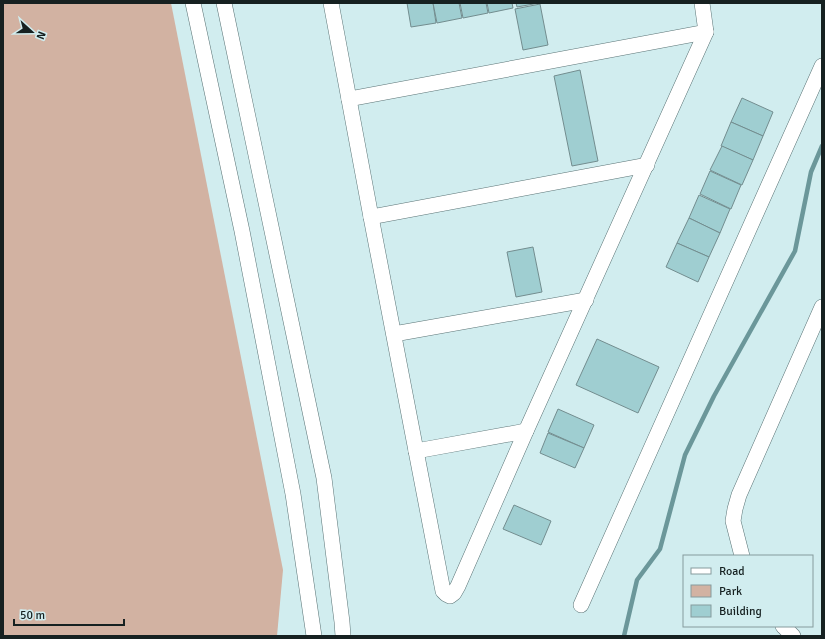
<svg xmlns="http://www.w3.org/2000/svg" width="825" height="639" viewBox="0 0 825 639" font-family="Signika,sans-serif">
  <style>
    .green { fill: #d2b2a2 }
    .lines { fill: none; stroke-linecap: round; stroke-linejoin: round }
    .stream { stroke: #6b979a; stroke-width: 4.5 }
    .building { fill: #9fced1; stroke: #738d8f }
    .minor-casing { stroke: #5b7476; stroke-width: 16 }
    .minor { stroke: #fff; stroke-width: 15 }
  </style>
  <rect width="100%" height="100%" fill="#d1edef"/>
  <polygon class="green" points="3,3 171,3 283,570 277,636 3,636"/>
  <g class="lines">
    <polyline class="stream" points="624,636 637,580 660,549 685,455 714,396 795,251 811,172 822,146"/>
  </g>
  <g class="building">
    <polygon points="407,3 433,3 436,23 411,27"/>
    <polygon points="433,3 459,3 462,18 437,23"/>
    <polygon points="460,3 486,3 488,13 463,18"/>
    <polygon points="487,3 512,3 513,8 489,13"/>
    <polygon points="516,3 539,3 517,7"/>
    <polygon points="540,4 548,45 523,50 515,9"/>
    <polygon points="580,70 598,161 572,166 554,76"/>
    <polygon points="742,98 773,112 763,136 731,122"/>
    <polygon points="731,122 763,136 753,160 721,146"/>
    <polygon points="722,146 753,160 742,185 710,170"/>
    <polygon points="710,171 741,185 731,209 700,194"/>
    <polygon points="699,195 730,209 720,233 689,218"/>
    <polygon points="689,218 720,233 709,257 677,243"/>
    <polygon points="677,243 709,257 698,282 666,267"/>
    <polygon points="533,247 542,292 516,297 507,252"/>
    <polygon points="597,339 659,367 638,413 576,385"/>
    <polygon points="558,409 594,425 584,448 548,432"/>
    <polygon points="548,433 584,448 575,468 540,453"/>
    <polygon points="514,505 551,521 541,545 503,529"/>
  </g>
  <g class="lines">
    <defs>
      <g id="minor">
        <polyline points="193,3 242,231 293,494 314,636"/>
        <polyline points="224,3 324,478 342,622 343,636"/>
        <polyline points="331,3 371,217 443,591 446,594 450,596 454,593 458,586 526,431 706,32 702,3"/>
        <polyline points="349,99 706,32"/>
        <polyline points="371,217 647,165"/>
        <polyline points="394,334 586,300"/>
        <polyline points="416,451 526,431"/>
        <polyline points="742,556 733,521 735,509 739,495 822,307"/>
        <polyline points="581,605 822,66"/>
        <polyline points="783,626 793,636"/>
      </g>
    </defs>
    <use href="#minor" class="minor-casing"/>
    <use href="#minor" class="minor"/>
  </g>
  <rect width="825" height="639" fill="none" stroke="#162121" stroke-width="8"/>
  <rect x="683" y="555" width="130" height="72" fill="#d1edef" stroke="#869b9d"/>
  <rect x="691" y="568" width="20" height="6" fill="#ffffff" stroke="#869b9d"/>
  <text x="719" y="575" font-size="12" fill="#162121">Road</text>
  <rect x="691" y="585" width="20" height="12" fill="#d2b2a2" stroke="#869b9d"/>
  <text x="719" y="595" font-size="12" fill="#162121">Park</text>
  <rect x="691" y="605" width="20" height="12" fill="#9fced1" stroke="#869b9d"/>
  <text x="719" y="615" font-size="12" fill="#162121">Building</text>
  <g transform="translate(32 32) rotate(111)" stroke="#d1edef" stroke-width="3" paint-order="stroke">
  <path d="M0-3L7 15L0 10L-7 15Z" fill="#162121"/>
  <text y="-6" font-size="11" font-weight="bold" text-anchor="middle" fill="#162121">N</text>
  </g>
  <path d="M14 619v6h110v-6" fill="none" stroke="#162121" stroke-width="2"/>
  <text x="20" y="619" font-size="12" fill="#162121" stroke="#d1edef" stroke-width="3" paint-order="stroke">50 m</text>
</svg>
